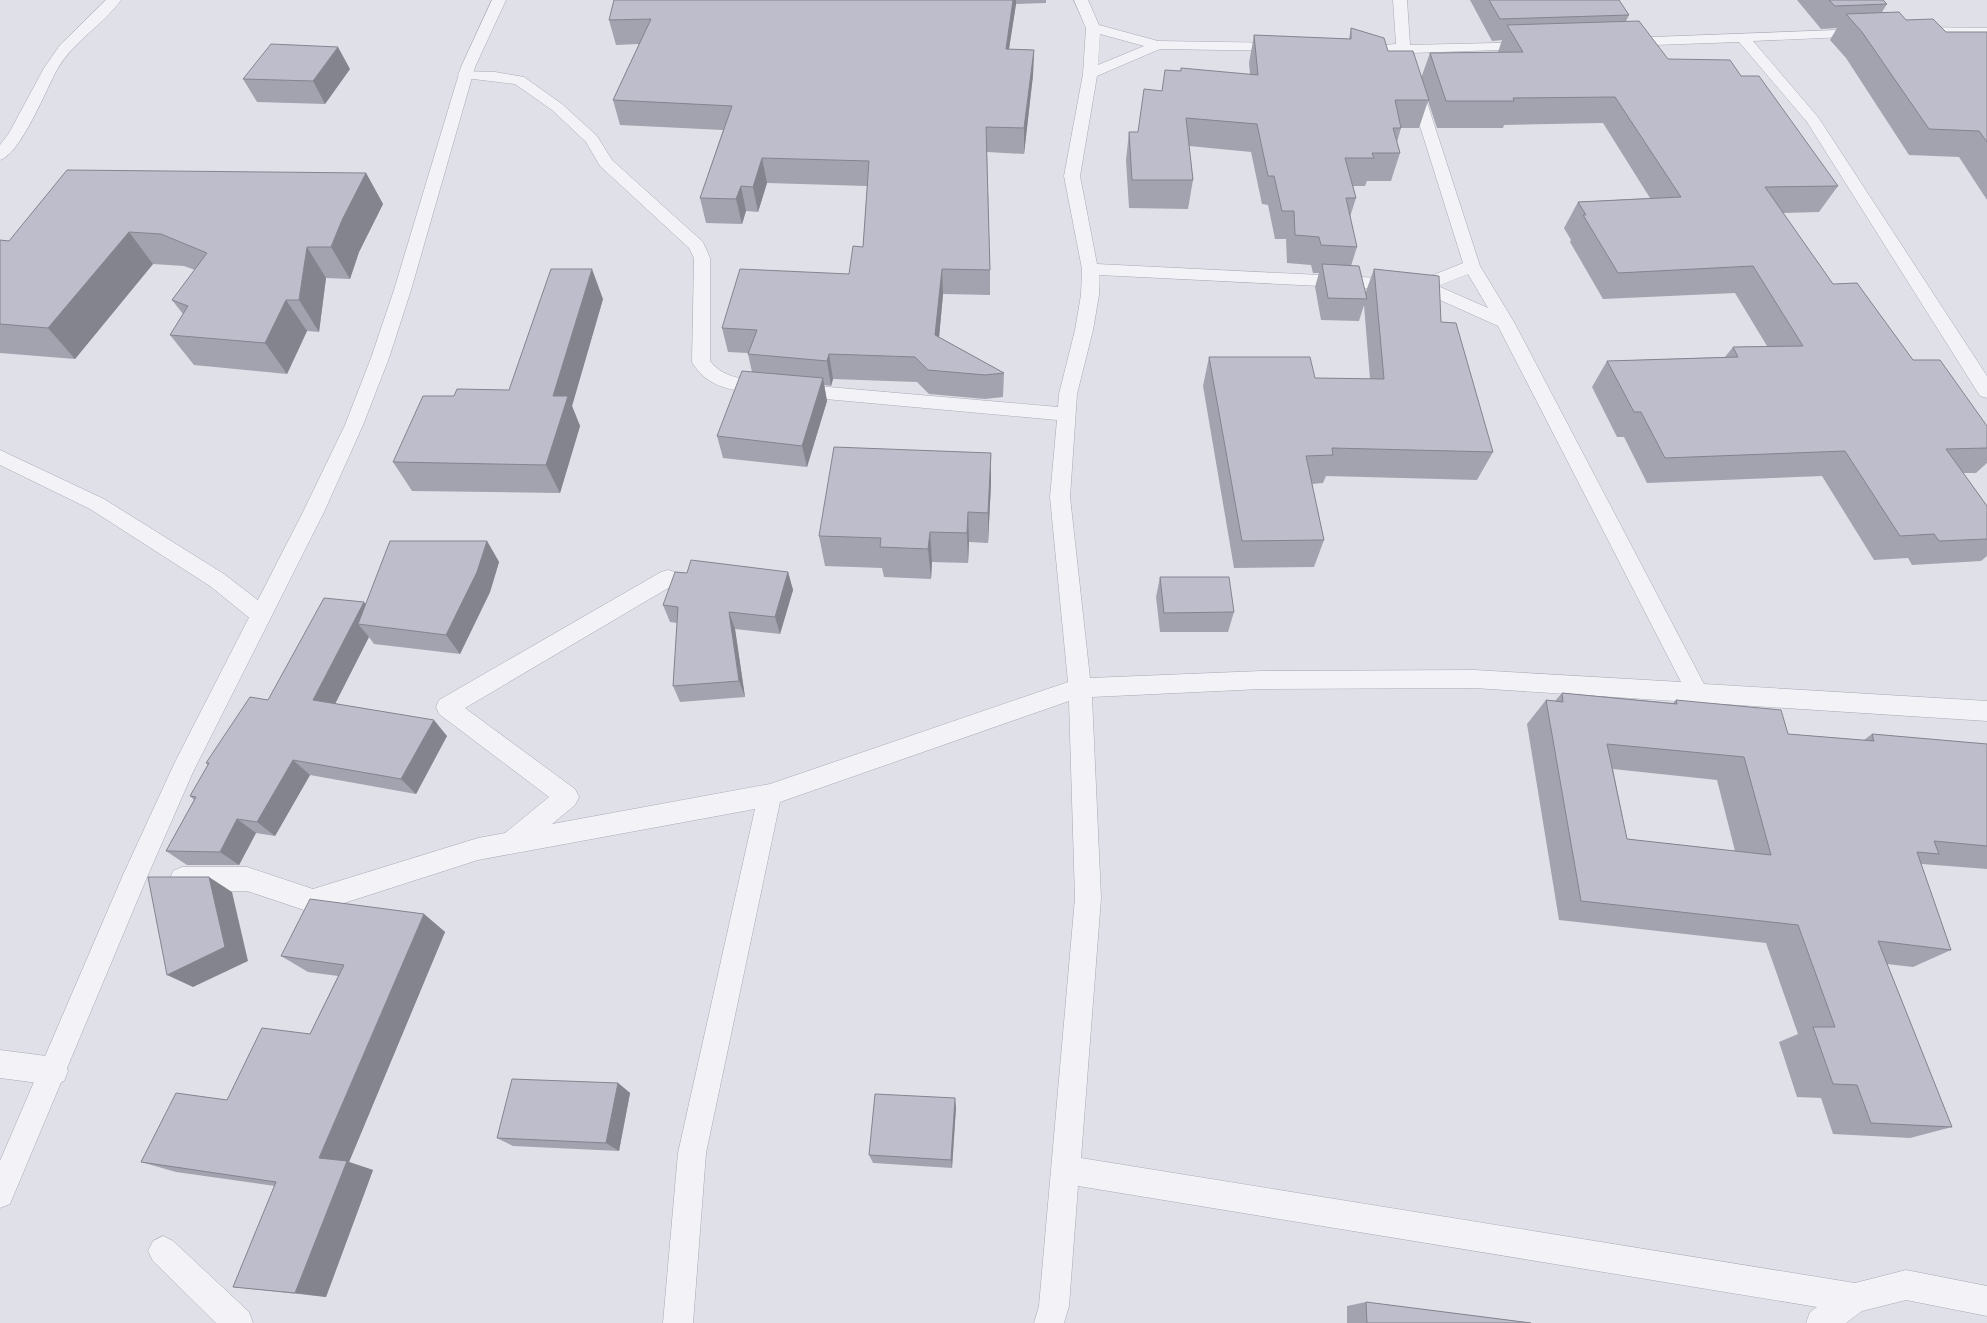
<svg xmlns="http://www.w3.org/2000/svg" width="1987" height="1323" viewBox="0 0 1987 1323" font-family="'Titillium Web',sans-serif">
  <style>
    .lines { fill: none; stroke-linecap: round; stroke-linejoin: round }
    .minor-casing { stroke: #a9a9b6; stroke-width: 1 }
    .tertiary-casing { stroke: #a9a9b6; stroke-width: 1 }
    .minor { fill: #f2f2f7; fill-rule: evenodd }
    .tertiary { fill: #f2f2f7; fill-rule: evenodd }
    .wall { fill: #a3a3af; fill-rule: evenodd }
    .shaded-wall { fill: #84848f }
    .building { fill: #bdbdcc; stroke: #84848f; fill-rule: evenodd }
  </style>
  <rect width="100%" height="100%" fill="#e0e0e9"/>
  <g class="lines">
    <defs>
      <g id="minor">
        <path d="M106,0H121C103,25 74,41 58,68C47,87 21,154 0,160V145L9,133L44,68L60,45Z"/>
        <path d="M1074,0H1088L1099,25L1158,41L1281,43L1286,44L1288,47L1286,50L1281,51L1160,49L1097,76L1080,176L1097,264L1421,280L1463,263L1397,53L1384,51L1382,48L1384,45L1396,44L1393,0H1407L1410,45L1534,42L1536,45L1534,48L1529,49L1411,53L1480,266L1514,322L1704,684L1987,701V721L1474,688L1261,689L1092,697L1101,898L1081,1158L1855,1283L1906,1270L1987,1286V1316L1906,1300L1862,1311L1846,1323H1806L1810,1312L1817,1307L1078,1186L1069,1306L1064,1323H1034L1039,1306L1075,898L1069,701L780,802L706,1153L693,1323H663L678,1153L755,809L478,860L313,913L247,891H182L173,887L170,879L173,871L182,867H247L313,889L478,838L505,833L549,797L439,714L436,707L439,700L661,572L668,570L675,572L678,578L675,584L465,708L575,789L579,797L575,805L552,824L770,784L1068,682L1050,497L1057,420L748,392C724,389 705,384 692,362L694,258L689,248L600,166L586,142L552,110L515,84L465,78L460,77L458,74L460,71L495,72L524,77L562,104L597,136L612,160L703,242L710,258V361C720,374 733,377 748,380L1058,407L1059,394L1075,330L1081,295L1082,269L1064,176L1083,74L1086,28ZM1100,34L1144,46L1098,65ZM1468,274L1488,308L1438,286ZM1099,275L1420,291L1498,326L1681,682L1474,670L1261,671L1090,678L1070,497L1077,394L1093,330L1099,295Z"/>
        <polygon points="1916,27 1987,28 1987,36 1911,34 1909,31 1911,28"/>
        <polygon points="1863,29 1868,30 1870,33 1868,36 1753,41 1818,117 1987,376 1987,398 1980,396 1807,122 1739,42 1626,46 1621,45 1619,42 1621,39 1626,38"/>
        <polygon points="0,450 104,499 224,574 268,608 271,614 268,620 260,623 252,620 210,586 90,509 0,465"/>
        <polygon points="0,1050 54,1057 64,1061 68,1071 64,1081 54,1085 0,1078"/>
        <polygon points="163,1236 173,1241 249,1312 253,1323 216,1323 153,1261 148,1251 153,1241"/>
      </g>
      <polygon id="tertiary" points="492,0 506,0 475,67 411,290 389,358 363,425 324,512 193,772 148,875 10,1204 0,1208 0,1161 123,875 175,762 303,512 345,425 371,358 394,290 461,67"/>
    </defs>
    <use href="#minor" class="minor-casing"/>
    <use href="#tertiary" class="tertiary-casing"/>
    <use href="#minor" class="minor"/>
    <use href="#tertiary" class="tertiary"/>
  </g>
  <g class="wall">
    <polygon points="614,0 1046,0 1046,3 1016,4 1009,49 1034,50 1033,75 1024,154 987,152 990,270 990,295 943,294 939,337 1004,373 1003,397 985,399 929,394 917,382 833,379 831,386 824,385 827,401 807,467 723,458 717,436 752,372 748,354 748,353 728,352 722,328 849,274 863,247 867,186 767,183 758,212 746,211 742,224 706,223 700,198 723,130 620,125 613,100 639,44 616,45 609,20"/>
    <polygon points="1470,0 1620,0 1620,2 1629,15 1626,21 1668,59 1741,76 1838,186 1819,212 1783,213 1833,284 1913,360 1987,426 1987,463 1976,473 1963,473 1987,506 1987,556 1981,561 1912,565 1908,558 1874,560 1822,476 1647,483 1624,437 1617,437 1592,387 1607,361 1725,357 1733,347 1767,346 1735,293 1603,299 1570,242 1571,240 1564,228 1578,202 1650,198 1603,123 1504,125 1503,128 1437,128 1428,101 1419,128 1401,128 1397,142 1400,153 1391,181 1367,181 1365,186 1353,186 1356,198 1350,217 1357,247 1351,266 1365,294 1374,269 1441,322 1493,452 1477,480 1326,476 1323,483 1312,484 1324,540 1314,567 1234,568 1203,386 1209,357 1315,378 1370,379 1364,305 1359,321 1321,320 1315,287 1319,273 1313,273 1311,265 1287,263 1286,239 1275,239 1268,205 1262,204 1251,152 1189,146 1193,180 1188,209 1129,208 1126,160 1129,132 1138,132 1162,91 1250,74 1249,63 1254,35 1349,39 1351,28 1388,51 1421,78 1430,53 1498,53 1498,52 1502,40 1492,41"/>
    <polygon points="1797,0 1883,0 1887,4 1882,12 1946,32 1987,32 1987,200 1959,157 1909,155 1846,58 1830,40 1837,28 1821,29"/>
    <polygon points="350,69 325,104 257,102 243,79"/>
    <polygon points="366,173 383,204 359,252 350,279 326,278 319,332 307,331 287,374 194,365 170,335 183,314 172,300 195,270 184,266 153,264 75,359 0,353 0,240 9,241"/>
    <polygon points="603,299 572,406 580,426 560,493 412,491 393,462 454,396 509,390"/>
    <polygon points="991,453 991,484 988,543 969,542 968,563 932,562 931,579 884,577 882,568 825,566 819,536"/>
    <polygon points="487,541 499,562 490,592 460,654 374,644 369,637 335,703 447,736 416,794 310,775 275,836 256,833 239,865 187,865 166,851 194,800 190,796 208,765 206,763 268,700 366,604"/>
    <polygon points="788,572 793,590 780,634 735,629 745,697 680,702 673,686 677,623 670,622 663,605 687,573"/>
    <polygon points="1160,577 1234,612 1228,632 1160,632 1156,597"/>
    <path d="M1562,693L1673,703L1676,700L1788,734L1864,740L1872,734L1987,744V869L1922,864H1921L1951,950L1913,967L1887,964L1952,1127L1910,1138L1833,1134L1821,1098L1797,1097L1779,1042L1798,1034L1766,943L1559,920L1527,724L1546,700L1555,701ZM1613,769L1717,780L1735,851L1627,839Z"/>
    <polygon points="424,914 445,932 349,1162 373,1170 326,1297 233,1287 275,1186 176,1172 141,1162 227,1100 310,1034 338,976 308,972 281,956"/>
    <polygon points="618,1083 630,1093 619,1151 513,1146 497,1138"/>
    <polygon points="956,1107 952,1168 873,1163 869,1155"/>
    <polygon points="1366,1302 1531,1323 1347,1323 1347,1306"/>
  </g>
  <g class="shaded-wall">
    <polygon points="1013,0 1016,0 1016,4 1005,74 1006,49"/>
    <polygon points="338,47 350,69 325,104 313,81"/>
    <polygon points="1034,50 1033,75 1024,154 1024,128"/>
    <polygon points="762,158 767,183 758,212 753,187"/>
    <polygon points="366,173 383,204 359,252 350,279 331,247 342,220"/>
    <polygon points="741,186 746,211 742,224 736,199"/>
    <polygon points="129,232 153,264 75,359 48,328"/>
    <polygon points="307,247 326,278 319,332 299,300"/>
    <polygon points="592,269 603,299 572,406 580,426 560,493 546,465 553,396"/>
    <polygon points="942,269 943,294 937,360 935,335"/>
    <polygon points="286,300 307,331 287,374 265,343"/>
    <polygon points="829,354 833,379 831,386 827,361"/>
    <polygon points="823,378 827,401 807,467 802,446"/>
    <polygon points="991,453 991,484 988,543 988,513"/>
    <polygon points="968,512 969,542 968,563 967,533"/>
    <polygon points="930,532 932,562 931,579 928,549"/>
    <polygon points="487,541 499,562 490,592 460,654 446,635"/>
    <polygon points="788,572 793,590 780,634 775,617"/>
    <polygon points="364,602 378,619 358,624 369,637 329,716 313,700"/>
    <polygon points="729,612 735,629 745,697 739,681"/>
    <polygon points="434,720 447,736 416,794 401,779"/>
    <polygon points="293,760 310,775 275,836 257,822"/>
    <polygon points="237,819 256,833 239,865 220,852"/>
    <polygon points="209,877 232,892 248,961 193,987 167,975"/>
    <polygon points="424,914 445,932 349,1162 373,1170 326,1297 295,1293 319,1158"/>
    <polygon points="618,1083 630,1093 619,1151 606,1143"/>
    <polygon points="955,1098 956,1107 952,1168 951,1160"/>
  </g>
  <g class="building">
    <polygon points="614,0 1013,0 1006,49 1034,50 1024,128 986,127 990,270 942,269 935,335 1004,373 985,375 928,370 915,357 829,354 827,361 748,354 757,330 722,328 740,269 849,274 853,246 863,247 869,161 762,158 753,187 741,186 736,199 700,198 732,106 613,100 651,19 609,20"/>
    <polygon points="1489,0 1619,0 1629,15 1500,19"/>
    <polygon points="1829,0 1883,0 1887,4 1835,6"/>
    <polygon points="1899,12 1906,20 1933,19 1946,32 1987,32 1987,142 1979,131 1929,129 1862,32 1846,14"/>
    <polygon points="1639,21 1668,59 1730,60 1741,76 1759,76 1838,186 1765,187 1833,284 1857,283 1913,360 1940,360 1987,426 1987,448 1946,449 1987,506 1987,539 1939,541 1934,534 1900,536 1845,451 1665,458 1641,412 1634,412 1607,361 1738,357 1733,347 1803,346 1753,266 1618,273 1583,215 1586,215 1578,202 1681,197 1615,97 1513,98 1514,101 1446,101 1430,53 1523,52 1507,25"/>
    <polygon points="1351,28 1384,38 1388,51 1413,51 1429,100 1395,100 1401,128 1393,128 1400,153 1372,153 1374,158 1345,158 1356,198 1346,198 1357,247 1321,245 1319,237 1295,235 1294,211 1282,211 1274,176 1268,176 1257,124 1186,118 1193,180 1132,180 1129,132 1138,132 1144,89 1162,91 1165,70 1181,71 1181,68 1258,75 1254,35 1351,39"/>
    <polygon points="271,44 338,47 313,81 243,79"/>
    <polygon points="67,170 366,173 342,220 331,247 307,247 299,300 286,300 265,343 170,335 188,306 172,300 207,253 161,234 129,232 48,328 0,324 0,240 9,241"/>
    <polygon points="1322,264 1359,266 1367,299 1328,298"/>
    <polygon points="551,269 592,269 553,396 568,396 546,465 393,462 423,396 454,396 457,389 509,390"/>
    <polygon points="1374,269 1439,276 1441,322 1456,323 1493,452 1332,448 1333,455 1306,456 1324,540 1242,541 1209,357 1310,357 1315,378 1384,379"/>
    <polygon points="742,371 823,378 802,446 717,436"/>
    <polygon points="834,447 991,453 988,513 968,512 967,533 930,532 928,549 880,547 881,538 819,536"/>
    <polygon points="390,541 487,541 477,572 446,635 358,624"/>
    <polygon points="691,560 788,572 775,617 729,612 739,681 673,686 678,607 663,605 675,572 687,573"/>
    <polygon points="1160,577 1229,577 1234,612 1164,613"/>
    <polygon points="324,598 364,602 313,700 434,720 401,779 293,760 257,822 237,819 220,852 166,851 196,797 190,796 209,763 206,763 250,697 268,700"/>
    <path d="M1562,693L1677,704L1676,700L1781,710L1788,734L1874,741L1872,734L1987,744V846L1934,841L1939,854L1917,852L1951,950L1878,941L1952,1127L1871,1123L1857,1085L1833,1084L1813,1027H1835L1798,925L1581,901L1546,700L1563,702ZM1607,744L1744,757L1771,855L1627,839Z"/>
    <polygon points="148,877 209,877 225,947 167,975"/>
    <polygon points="310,899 424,914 319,1158 347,1161 295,1293 233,1287 276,1182 141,1162 176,1093 227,1100 262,1028 310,1034 344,965 281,956"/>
    <polygon points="512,1079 618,1083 606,1143 497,1138"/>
    <polygon points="875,1094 955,1098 951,1160 869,1155"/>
    <polygon points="1366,1302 1531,1323 1367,1323"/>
  </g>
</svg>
